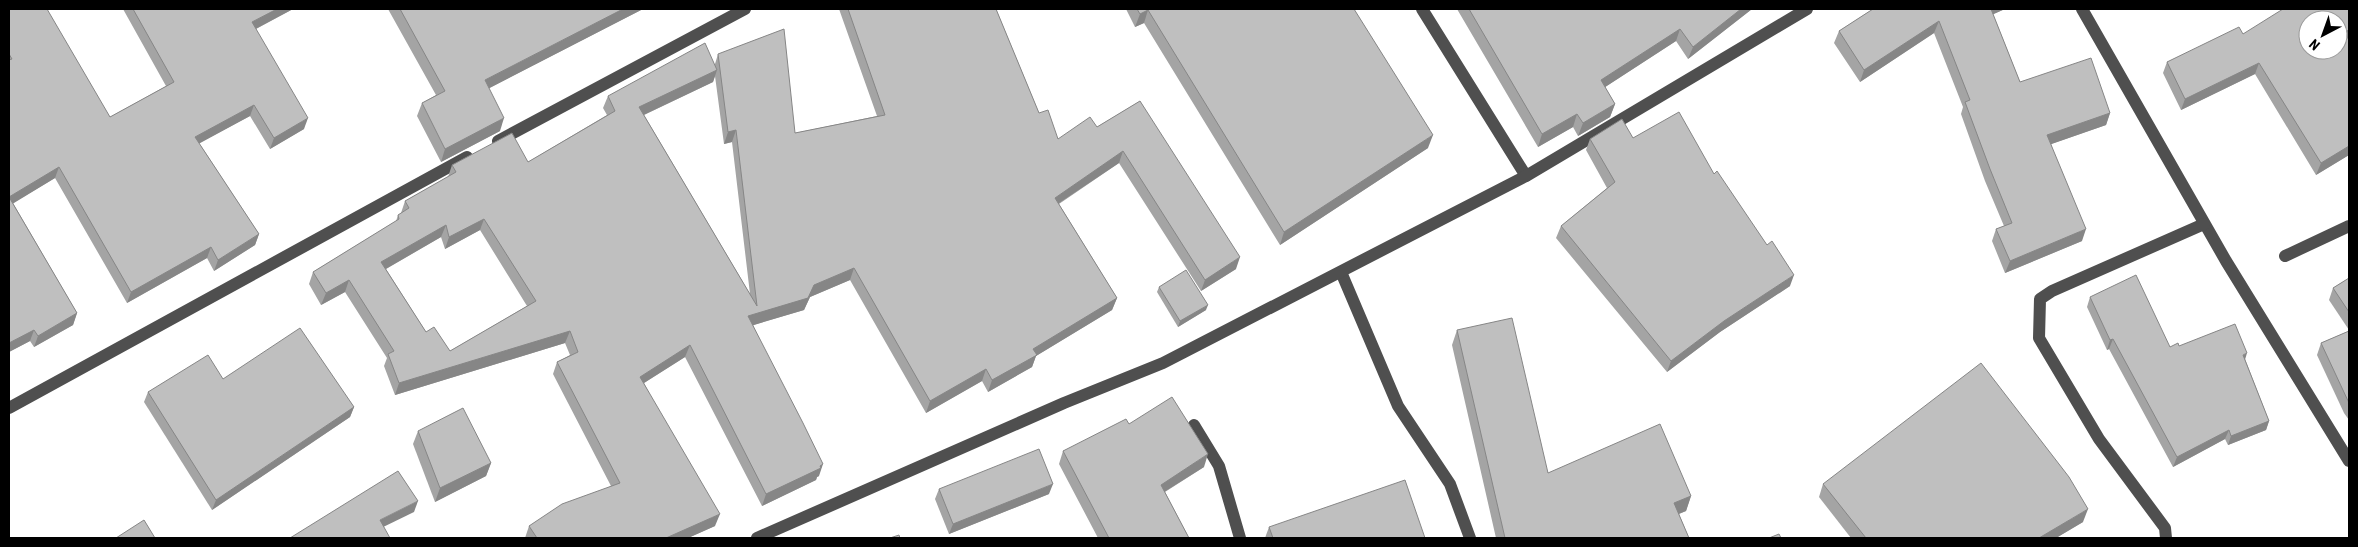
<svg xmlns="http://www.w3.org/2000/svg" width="2358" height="547" viewBox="0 0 2358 547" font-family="'Roboto Condensed',sans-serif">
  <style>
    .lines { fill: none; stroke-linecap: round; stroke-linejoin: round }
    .minor { stroke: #4f4f4f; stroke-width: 12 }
    .wall { fill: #a4a4a4; fill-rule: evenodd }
    .shaded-wall { fill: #868686 }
    .building { fill: #bfbfbf; stroke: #868686; fill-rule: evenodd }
  </style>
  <rect width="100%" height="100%" fill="#fff"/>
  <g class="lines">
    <g class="minor">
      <polyline points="1422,9 1526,176"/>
      <polyline points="2082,9 2226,261 2349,461"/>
      <polyline points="498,141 745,9"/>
      <polyline points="2285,256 2349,226"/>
      <polyline points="1341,272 1398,406 1450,484 1470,538"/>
      <polyline points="9,408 467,157"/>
      <polyline points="1194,425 1219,466 1240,538"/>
      <polyline points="757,538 1064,403 1163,363 1526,176 1807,9"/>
      <polyline points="2166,538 2165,528 2099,439 2039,338 2040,299 2052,291 2204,224"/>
    </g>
  </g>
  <g class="wall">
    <polygon points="9,9 110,117 166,86 123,9 293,9 256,29 304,129 270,149 250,116 199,143 259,234 255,245 214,271 207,258 127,303 55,178 13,203 77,313 73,325 34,347 30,341 9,352"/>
    <polygon points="388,9 643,9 489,88 500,131 441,162 417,116 422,103 436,95"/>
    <path d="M839,9H996L1039,113L1058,139L1097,127L1140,101L1236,269L1201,291L1119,163L1059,204L1117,298L1112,310L1036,356L1032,367L988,392L982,381L926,413L850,280L810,297L804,310L753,325L819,476L817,477L816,480L762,506L685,357L644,383L715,526L688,538H525L529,526L611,486L553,374L557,362L570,355L565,343L395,395L384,366L387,358L345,292L321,305L309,284L313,272L396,221L398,215L401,213L405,201L448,177L452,165L528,162L607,115L603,108L608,96L715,64L718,54L795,133L877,116ZM715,76L724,144L732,142L750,294L644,115L713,82ZM480,230L527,306L450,351L426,332L386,269L441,237L445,249Z"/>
    <polygon points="1126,9 1354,9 1428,148 1280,245 1144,23 1135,27"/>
    <polygon points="1457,9 1752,9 1688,59 1676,41 1605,87 1615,104 1610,117 1578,136 1573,127 1538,147"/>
    <polygon points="1873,9 2005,9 1993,14 2020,82 2110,113 2106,125 2051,144 2082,241 2005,273 1992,241 1996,229 2004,226 1985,181 1961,114 1963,107 1934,33 1860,82 1834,43 1839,31"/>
    <polygon points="2349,9 2349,155 2316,175 2255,74 2181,110 2163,73 2167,62 2243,34"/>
    <polygon points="1633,138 1714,174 1790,286 1720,332 1667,372 1556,238 1561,226 1607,188 1586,150 1590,139"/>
    <polygon points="2349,278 2349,330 2329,300 2333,288"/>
    <polygon points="1159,287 1206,310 1178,327 1157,292"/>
    <polygon points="2090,297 2170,347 2179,346 2245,359 2269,421 2266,430 2228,445 2225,439 2173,467 2109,349 2107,350 2087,307"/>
    <polygon points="1457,330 1548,473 1691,496 1686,511 1679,514 1689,538 1496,538 1452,345"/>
    <polygon points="2349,331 2349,420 2344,413 2317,355 2321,343"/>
    <polygon points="223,379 354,407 350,417 212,510 144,402 148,392"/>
    <polygon points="1129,424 1204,467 1165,492 1189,538 1098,538 1059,464 1063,451"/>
    <polygon points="418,431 491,463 486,476 435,502 413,444"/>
    <polygon points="1823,484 2083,522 2056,538 1851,538 1819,497"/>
    <polygon points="939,489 1049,494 949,534 935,499"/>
    <polygon points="1269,527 1425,538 1265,538"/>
  </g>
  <g class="shaded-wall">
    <polygon points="277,9 293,9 248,33 252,22"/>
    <polygon points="623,9 643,9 480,93 485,80"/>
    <polygon points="1741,9 1752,9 1688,59 1693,47"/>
    <polygon points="1988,9 2005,9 1985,18"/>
    <polygon points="1148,10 1144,23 1135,27 1140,14"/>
    <polygon points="1939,21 1934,33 1860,82 1864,70"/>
    <polygon points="1680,29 1676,41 1596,93 1601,80"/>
    <polygon points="2349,30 2349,39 2340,43 2344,32"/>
    <polygon points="2259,63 2255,74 2181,110 2185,99"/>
    <polygon points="717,70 713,82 635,119 639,107"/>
    <polygon points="1615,104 1610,117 1578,136 1583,123"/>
    <polygon points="254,105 250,116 191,148 195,137"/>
    <polygon points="2110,113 2106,125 2043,147 2047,135"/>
    <polygon points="1577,114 1573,127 1538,147 1542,134"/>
    <polygon points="308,118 304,129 270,149 274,138"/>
    <polygon points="504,118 500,131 441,162 445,149"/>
    <polygon points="736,130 732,142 724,144 728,132"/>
    <polygon points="1433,135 1428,148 1280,245 1284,232"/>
    <polygon points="2349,146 2349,155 2316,175 2321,163"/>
    <polygon points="1123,151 1119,163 1050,209 1055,198"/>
    <polygon points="59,167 55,178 9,206 9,197"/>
    <polygon points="484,219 480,230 445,249 449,237"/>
    <polygon points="446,225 441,237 377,274 381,262"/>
    <polygon points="2086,229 2082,241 2005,273 2010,261"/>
    <polygon points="259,234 255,245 214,271 218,260"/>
    <polygon points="211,247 207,258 127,303 131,292"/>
    <polygon points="1240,257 1236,269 1201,291 1205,280"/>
    <polygon points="854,268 850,280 810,297 804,310 744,328 748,316 814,285"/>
    <polygon points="1794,275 1790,286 1720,332 1667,372 1671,361 1724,321"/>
    <polygon points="349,280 345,292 321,305 326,293"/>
    <polygon points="1117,298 1112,310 1036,356 1032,367 988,392 992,380 1033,349"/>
    <polygon points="1208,305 1206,310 1178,327 1180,321"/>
    <polygon points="77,313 73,325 34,347 38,336"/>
    <polygon points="34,330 30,341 9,352 9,343"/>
    <polygon points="570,331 565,343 395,395 399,383"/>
    <polygon points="2113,339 2109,349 2107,350 2110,340"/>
    <polygon points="690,345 685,357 636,388 640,377"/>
    <polygon points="2247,353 2244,363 2243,355"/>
    <polygon points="986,369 982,381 926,413 930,401"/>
    <polygon points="354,407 350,417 212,510 216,500"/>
    <polygon points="2269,421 2266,430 2228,445 2231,436"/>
    <polygon points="2229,430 2225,439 2173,467 2177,457"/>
    <polygon points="1208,454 1204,467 1156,497 1161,485"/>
    <polygon points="491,463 486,476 435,502 440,488"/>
    <polygon points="823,464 819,476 817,477 816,480 762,506 766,494"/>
    <polygon points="1053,484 1049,494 949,534 953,524"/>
    <polygon points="1691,496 1686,511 1668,518 1674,503"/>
    <polygon points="418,501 414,512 375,531 380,520"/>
    <polygon points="2088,509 2083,522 2056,538 2039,538"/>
    <polygon points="720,514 715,526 688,538 666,538"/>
  </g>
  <g class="building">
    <polygon points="9,9 47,9 110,117 174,82 133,9 277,9 252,22 308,118 274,138 254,105 195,137 259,234 218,260 211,247 131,292 59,167 9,197 77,313 38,336 34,330 9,343 9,60 12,59 9,54"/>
    <polygon points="400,9 623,9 485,80 504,118 445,149 422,103 445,91"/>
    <path d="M848,9H996L1039,113L1048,110L1058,139L1090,117L1097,127L1140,101L1240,257L1205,280L1123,151L1055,198L1117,298L1033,349L1037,355L992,380L986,369L930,401L854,268L814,285L808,298L748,316L803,423L823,464L820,466L821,468L766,494L690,345L640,377L720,514L666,538H537L529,526L562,504L620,483L557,362L578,352L570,331L399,383L388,354L394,351L349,280L326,293L313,272L399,219L398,215L409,208L405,201L456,172L452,165L512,133L528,162L615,111L608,96L705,43L717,70L639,107L757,306L736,130L728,132L718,54L784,29L795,133L885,115ZM484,219L536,301L450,351L434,327L426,332L381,262L446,225L449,237Z"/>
    <polygon points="1137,9 1354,9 1433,135 1284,232 1148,10 1140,14"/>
    <polygon points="1469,9 1741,9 1693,47 1680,29 1601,80 1615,104 1583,123 1577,114 1542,134"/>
    <polygon points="1873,9 1991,9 2020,82 2091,58 2110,113 2047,135 2086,229 2010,261 1996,229 2012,223 1990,169 1965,102 1970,100 1939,21 1864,70 1839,31"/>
    <path d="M2283,9H2349V30L2344,32L2349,40V146L2321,163L2259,63L2185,99L2167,62L2239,27L2243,34ZM2308,20H2338V50H2308Z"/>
    <polygon points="1679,112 1714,174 1717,171 1767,245 1772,241 1794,275 1724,321 1671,361 1561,226 1615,182 1590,139 1622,119 1633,138"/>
    <polygon points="1186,270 1208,305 1180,321 1159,287"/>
    <polygon points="2136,275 2170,347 2178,343 2179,346 2235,324 2247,353 2243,355 2269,421 2231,436 2229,430 2177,457 2113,339 2110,340 2090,297"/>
    <polygon points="2349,278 2349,312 2333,288"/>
    <polygon points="1512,318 1548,473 1660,424 1691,496 1674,503 1689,538 1505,538 1457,330"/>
    <polygon points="300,328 354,407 216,500 148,392 208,355 223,379"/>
    <polygon points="2349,331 2349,403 2321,343"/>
    <polygon points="1981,363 2069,477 2088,509 2039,538 1866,538 1823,484"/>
    <polygon points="1172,397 1208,454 1161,485 1189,538 1109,538 1063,451 1126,419 1129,424"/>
    <polygon points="463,408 491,463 440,488 418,431"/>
    <polygon points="1039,449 1053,484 953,524 939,489"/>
    <polygon points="398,471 418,501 380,520 390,538 290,538"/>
    <polygon points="1405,480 1425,538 1273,538 1269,527"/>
    <polygon points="144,520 155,538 116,538"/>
    <polygon points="1779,534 1781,538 1769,538"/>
    <polygon points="899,535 900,538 890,538"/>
  </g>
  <rect width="2358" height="547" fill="none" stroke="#000000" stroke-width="20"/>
  <g transform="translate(2323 35) rotate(221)"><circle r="24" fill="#ffffff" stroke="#999999"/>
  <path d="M0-4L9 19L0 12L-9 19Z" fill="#000000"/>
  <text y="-8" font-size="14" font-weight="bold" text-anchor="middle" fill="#000000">N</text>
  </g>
</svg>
